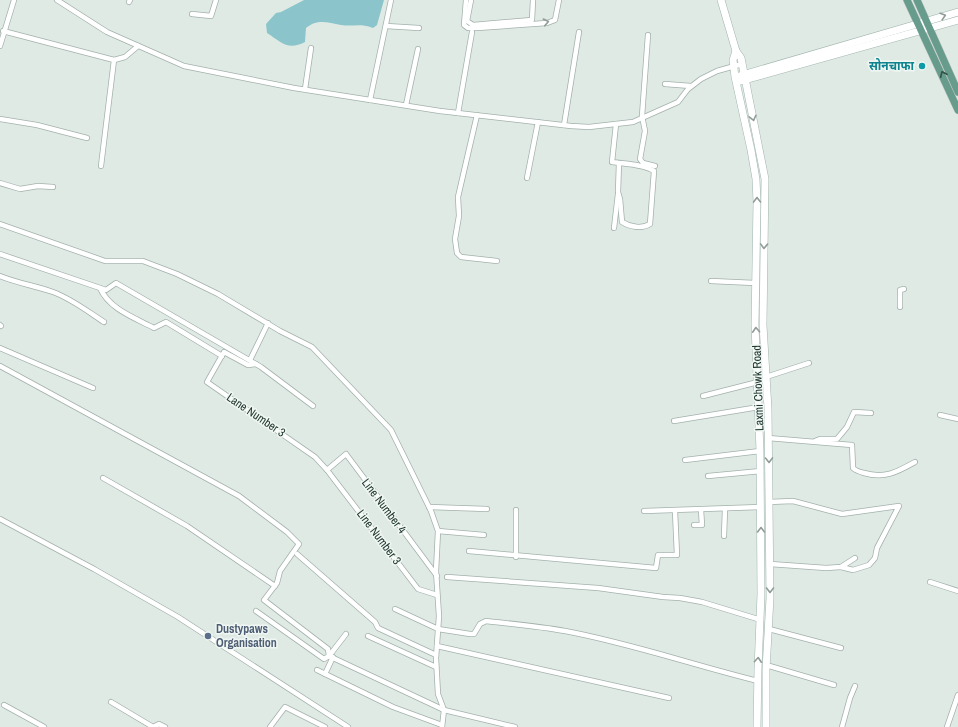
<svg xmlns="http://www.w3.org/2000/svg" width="958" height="727" viewBox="0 0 958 727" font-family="'Archivo Narrow','Noto Sans Devanagari',sans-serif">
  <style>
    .water { fill: #8bc5cb }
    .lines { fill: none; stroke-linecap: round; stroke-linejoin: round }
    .minor-casing { stroke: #a3b1ab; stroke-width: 6 }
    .secondary-casing { stroke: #a0b5ac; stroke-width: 8 }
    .primary-casing { stroke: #bdc4c1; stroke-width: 8 }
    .minor { stroke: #fff; stroke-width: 4.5 }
    .secondary { stroke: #fff; stroke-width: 7 }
    .primary { stroke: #679c8c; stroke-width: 7 }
    .oneway { stroke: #909c98 }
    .oneway2 { stroke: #335248 }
    .culture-dot { fill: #0f9aa8; stroke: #f0f7f3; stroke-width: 1.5 }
    .service-dot { fill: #5c6f8a; stroke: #f0f7f3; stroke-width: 1.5 }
    .labels { text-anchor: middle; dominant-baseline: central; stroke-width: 3; stroke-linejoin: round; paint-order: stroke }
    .culture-label { font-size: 12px; font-weight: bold; fill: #0d838f; stroke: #f0f7f3; text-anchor: end }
    .street-label { font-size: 12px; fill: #223931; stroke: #f0f7f3 }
    .service-label { font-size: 12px; font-weight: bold; fill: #4e5e75; stroke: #f0f7f3; text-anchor: start }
  </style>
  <rect width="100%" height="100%" fill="#e0eae5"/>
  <path class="water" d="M304,0H384L377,25L373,28C359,23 354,27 341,25C328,23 318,18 306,28L305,42C288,51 281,42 267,33L266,24L276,13L281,12Z"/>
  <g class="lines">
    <defs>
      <g id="minor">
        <polyline points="57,0 107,32 184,66 294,88 440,111 571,126 589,127 633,122 678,102 688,89 701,79 717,71 742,64"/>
        <polyline points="466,0 464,25 468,28 477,28 547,23 555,20 559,0"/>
        <polyline points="471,0 467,21 473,25 532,20 533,0"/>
        <polyline points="129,2 130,0"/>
        <polyline points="192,14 211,16 216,0"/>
        <polyline points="386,26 419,28"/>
        <polyline points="3,31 114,60 101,166"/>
        <polyline points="648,35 642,116 645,131 640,159 643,163 655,166"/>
        <polyline points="0,46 14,0"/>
        <polyline points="114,60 125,57 138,46"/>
        <polyline points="665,84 691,86"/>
        <polyline points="305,89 311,48"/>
        <polyline points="370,100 391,0"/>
        <polyline points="406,105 418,49"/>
        <polyline points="458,113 472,32"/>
        <polyline points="477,115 458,197 459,216 455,239 457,253 461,257 497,261"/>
        <polyline points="0,119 37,125 87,138"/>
        <path d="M616,124L612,162C625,164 643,164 654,171L650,224C642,229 630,227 622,222L620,199L618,192L619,163"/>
        <polyline points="564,125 579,32"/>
        <polyline points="527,178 538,122"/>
        <polyline points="0,183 20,189 38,186 53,187"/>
        <polyline points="0,224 105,261 143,261 177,274 218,294 280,331 312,347 391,430 431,511 438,531 436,571 439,616 436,658 438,694 444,710 442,727"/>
        <polyline points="614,228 618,194"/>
        <polyline points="0,254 106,290 116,283 261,367 313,406"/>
        <path d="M0,276C17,283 36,286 53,292C72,299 87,311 104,322"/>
        <polyline points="711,281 755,283"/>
        <path d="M100,288C109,309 135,318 154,328L166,322L222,356"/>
        <polyline points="900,307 900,290 904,289"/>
        <polyline points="0,325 1,326"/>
        <polyline points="0,348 93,388"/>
        <polyline points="250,360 268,323"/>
        <polyline points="256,364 248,365 224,352 207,382 315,457 327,470 418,589 437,595"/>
        <polyline points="0,366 239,496 287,532 299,544 280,571 277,583 264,600 328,649 329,656"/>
        <polyline points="766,377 809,363"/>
        <polyline points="703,396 758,382"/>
        <polyline points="940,415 958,419"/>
        <polyline points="674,421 759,407"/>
        <path d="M768,438L852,445L853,468C856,471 860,472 864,473C885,479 897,472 915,462"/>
        <polyline points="815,441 820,439 837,439 847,427 854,412 871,413"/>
        <polyline points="685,460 760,451"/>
        <polyline points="327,470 346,454 437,576"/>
        <polyline points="708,476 761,471"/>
        <polyline points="103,478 187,526 275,586"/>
        <polyline points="769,502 793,501 842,514 899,506 877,548 875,558 869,565 853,570 841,567"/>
        <polyline points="429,507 487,509"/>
        <polyline points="644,511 761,507"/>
        <polyline points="0,519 94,569 178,617 348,727"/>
        <polyline points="694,525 702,525 701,510"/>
        <polyline points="438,531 484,535"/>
        <polyline points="724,536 725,509"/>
        <polyline points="469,551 656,568 658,555 677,555 675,511"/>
        <polyline points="297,554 375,622 378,628 436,655"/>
        <polyline points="516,557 516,510"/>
        <polyline points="770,564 826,568 841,567 855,558"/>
        <polyline points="447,577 598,588 663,597 680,598 702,602 761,620"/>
        <polyline points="930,582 958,591"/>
        <path d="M395,609L438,629L470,634H474L480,624L486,621C512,624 538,626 565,631C630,643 693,665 758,681"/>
        <polyline points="256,611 324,659 329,656 444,710 515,727"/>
        <polyline points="769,629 841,648"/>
        <polyline points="368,636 436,667"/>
        <polyline points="437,646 669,698"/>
        <polyline points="329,656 346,634"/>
        <polyline points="766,665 834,685"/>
        <polyline points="317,670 393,707 442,725"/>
        <polyline points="325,674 333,657"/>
        <polyline points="111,702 153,727 159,724 165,727"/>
        <polyline points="4,705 44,727"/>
        <polyline points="270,727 285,707 325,727"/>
        <polyline points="842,727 850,698 855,686"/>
        <polyline points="947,727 958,695"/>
      </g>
      <g id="secondary">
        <polyline points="721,0 736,51 741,58 765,179 763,325 768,409 770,598 766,669 766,727"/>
        <polyline points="736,51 733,60 735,77 751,150 756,179 757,202 755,325 760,451 761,594 758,669 757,727"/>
        <polyline points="739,76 958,12"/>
        <polyline points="741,81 958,20"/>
      </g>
      <g id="primary">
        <polyline points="907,0 958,110"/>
        <polyline points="917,0 958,92"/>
      </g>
    </defs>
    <use href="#minor" class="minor-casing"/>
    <use href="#secondary" class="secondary-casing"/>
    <use href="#primary" class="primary-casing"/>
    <use href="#minor" class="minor"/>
    <use href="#secondary" class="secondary"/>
    <use href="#primary" class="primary"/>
  </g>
  <defs><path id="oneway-chevron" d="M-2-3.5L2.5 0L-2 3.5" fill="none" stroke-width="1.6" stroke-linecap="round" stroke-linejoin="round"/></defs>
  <g class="oneway">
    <use href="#oneway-chevron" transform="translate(943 16) rotate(-16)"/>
    <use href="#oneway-chevron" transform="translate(546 22) rotate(-12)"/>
    <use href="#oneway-chevron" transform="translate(753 118) rotate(76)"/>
    <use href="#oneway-chevron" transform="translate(757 200) rotate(-91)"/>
    <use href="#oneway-chevron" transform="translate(764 246) rotate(92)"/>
    <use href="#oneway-chevron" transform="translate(756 330) rotate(-93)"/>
    <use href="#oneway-chevron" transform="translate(769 460) rotate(89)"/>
    <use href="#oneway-chevron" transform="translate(761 530) rotate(-90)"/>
    <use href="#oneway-chevron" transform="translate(770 590) rotate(90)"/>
    <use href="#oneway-chevron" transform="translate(758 660) rotate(-86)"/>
  </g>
  <use class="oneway2" href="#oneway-chevron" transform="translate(943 74) rotate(-115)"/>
  <circle class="culture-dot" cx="922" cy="66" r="4"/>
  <circle class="service-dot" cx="208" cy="636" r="4"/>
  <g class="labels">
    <g class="culture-label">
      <text x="914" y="66">सोनचाफा</text>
    </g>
    <g class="street-label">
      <text transform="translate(758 388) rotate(-92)">Laxmi Chowk Road</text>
      <text transform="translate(256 415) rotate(34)">Lane Number 3</text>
      <text transform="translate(384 506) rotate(53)">Line Number 4</text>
      <text transform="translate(379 537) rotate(53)">Line Number 3</text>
    </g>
    <g class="service-label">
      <text x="216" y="629">Dustypaws<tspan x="216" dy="14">Organisation</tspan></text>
    </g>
  </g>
</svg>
